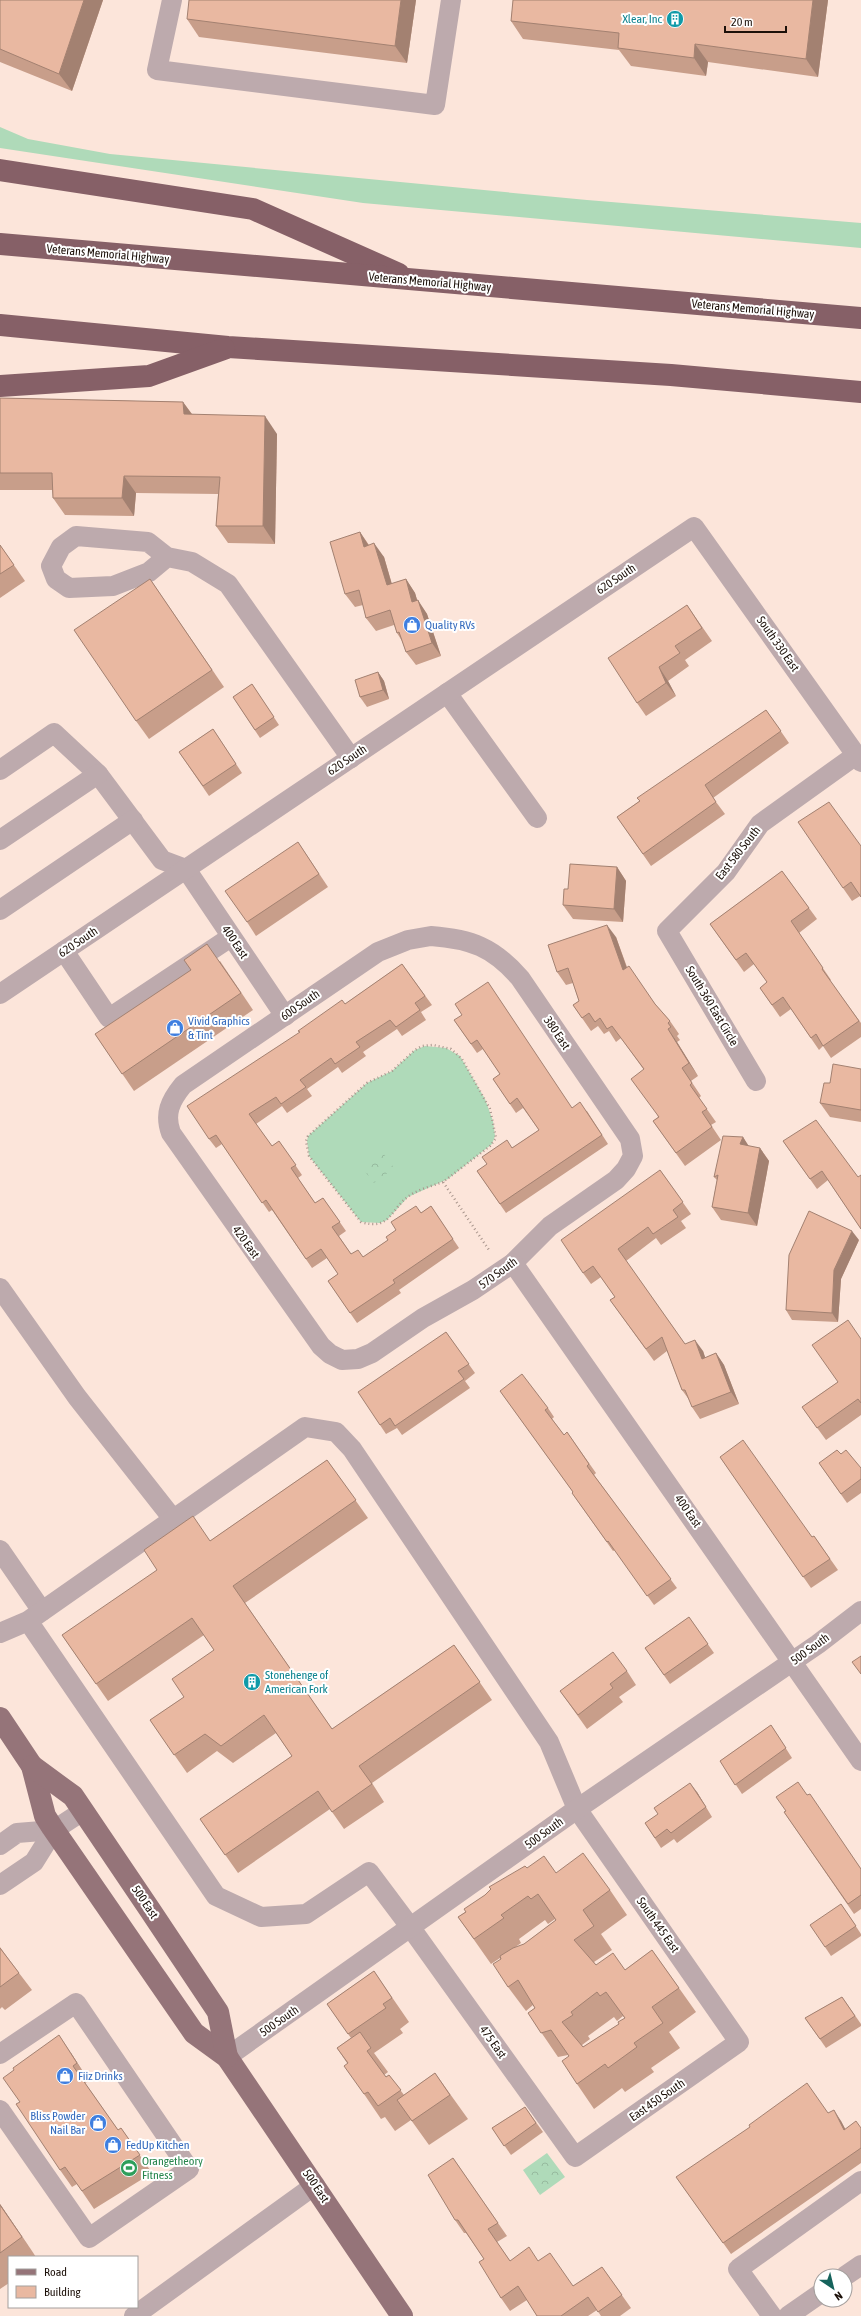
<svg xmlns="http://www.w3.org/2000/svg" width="861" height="2316" viewBox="0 0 861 2316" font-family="'Asap Condensed',sans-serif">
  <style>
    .grass { fill: #afdab9 }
    .park { fill: url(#park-crowns) }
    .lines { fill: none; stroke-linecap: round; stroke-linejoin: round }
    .path { stroke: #a8958c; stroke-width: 2.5; stroke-dasharray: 1 3; stroke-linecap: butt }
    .minor { stroke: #bdaaad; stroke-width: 20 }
    .major { stroke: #957479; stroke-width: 22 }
    .highway { stroke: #866067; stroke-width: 22 }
    .wall { fill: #c89e8a; fill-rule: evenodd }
    .shaded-wall { fill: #a38171 }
    .building { fill: #e9b8a1; stroke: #a38171; fill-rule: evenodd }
    .labels { text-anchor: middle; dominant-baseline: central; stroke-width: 4; stroke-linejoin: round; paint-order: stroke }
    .culture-label { font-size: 12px; fill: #0d838f; stroke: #fff; text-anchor: end }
    .street-label { font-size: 12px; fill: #1c1009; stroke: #fff }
    .shop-label { font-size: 12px; fill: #366cbe; stroke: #fff; text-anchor: start }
    .leisure-label { font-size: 12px; fill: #27864d; stroke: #fff; text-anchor: start }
  </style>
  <defs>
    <pattern id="park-crowns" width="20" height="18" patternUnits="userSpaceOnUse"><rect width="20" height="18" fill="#afdab9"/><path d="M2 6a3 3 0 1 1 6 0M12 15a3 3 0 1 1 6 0" fill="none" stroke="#96ba9e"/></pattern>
  </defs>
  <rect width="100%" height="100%" fill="#fce5da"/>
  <g class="grass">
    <polygon points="0,127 28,139 110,154 587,200 861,223 861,248 363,203 0,148"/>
    <polygon points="425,1046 446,1048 460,1056 485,1099 493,1121 495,1136 492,1144 448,1179 408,1197 387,1220 380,1223 361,1222 309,1156 307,1141 308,1136 367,1083 392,1071 415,1050"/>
  </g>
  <g class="park">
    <polygon points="381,1150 394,1168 374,1183 360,1165"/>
    <polygon points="547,2153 565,2177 540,2195 523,2170"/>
  </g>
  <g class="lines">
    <path class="path" d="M443,1182C432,1186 419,1189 409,1196C390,1209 391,1231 361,1222L309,1156L306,1141L308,1136L367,1083L392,1071L415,1050L422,1046L433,1045L451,1049L462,1059L490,1109L496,1138L490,1146L443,1182L489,1250"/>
    <g class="minor">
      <polyline points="172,0 157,70 435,105 451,0"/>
      <polyline points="167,557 149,572 113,586 69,588 56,579 51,566 61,547 76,536 148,542 167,557 192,562 228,584 351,758"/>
      <polyline points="447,693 537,818"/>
      <polyline points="0,770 54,733 98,774 162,860 186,869 285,1016"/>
      <polyline points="0,840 98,774"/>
      <polyline points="0,910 133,820"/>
      <path d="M431,936C471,939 493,947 520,978L630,1139L633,1156L626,1169L616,1180L550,1226L513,1263L473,1290L423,1318L372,1353L358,1359L342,1360L330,1354L321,1346L171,1133C164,1114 170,1101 183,1085L378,952L408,940Z"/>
      <polyline points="64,951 109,1018 231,937"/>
      <polyline points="0,994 694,527 861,762"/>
      <polyline points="756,1081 667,931 726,872 760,824 856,755"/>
      <polyline points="513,1263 861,1761"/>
      <polyline points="0,1288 77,1397 173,1519"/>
      <polyline points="0,1550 42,1611"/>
      <polyline points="0,1633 28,1621 305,1427 336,1432 352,1449 549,1742 577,1809 739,2042 575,2157 411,1928 369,1872 306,1914 261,1917 216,1896 28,1621"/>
      <polyline points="0,1845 17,1833 54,1830"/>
      <polyline points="0,1885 34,1862 54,1830 83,1811"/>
      <polyline points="0,2054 76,2003 189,2169 89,2238 0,2110"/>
      <polyline points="227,2057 577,1809 818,1644 861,1611"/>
      <polyline points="845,2276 861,2265"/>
      <polyline points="134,2316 315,2185"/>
      <polyline points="772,2316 738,2269 861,2181"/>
      <polyline points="788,2316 821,2293"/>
    </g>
    <g class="major">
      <polyline points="0,1718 32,1766 45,1816 52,1827 194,2033 227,2057 402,2316"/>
      <polyline points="32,1766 73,1796 150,1910 218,2012 227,2057"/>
    </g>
    <g class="highway">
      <polyline points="0,170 253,209 399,274"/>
      <polyline points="0,244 861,318"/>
      <polyline points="0,325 228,347 671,375 861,392"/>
      <polyline points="0,386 149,376 224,349"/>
    </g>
  </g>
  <g class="wall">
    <polygon points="0,0 103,0 72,91 0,62"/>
    <polygon points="416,0 407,63 199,37 187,19"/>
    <polygon points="513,0 828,0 818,77 708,62 706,76 631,66 619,50 523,39 511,21"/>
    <polygon points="0,398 183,402 192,414 277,434 275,544 228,543 216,526 218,494 136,493 134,516 65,515 53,498 52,490 0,490"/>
    <polygon points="360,532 369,545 384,557 392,584 406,579 415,593 417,600 427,614 441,656 416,665 406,652 402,641 397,633 394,625 376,631 366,618 363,605 355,607 345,594"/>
    <polygon points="0,545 25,581 0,598"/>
    <polygon points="150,579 224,687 149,739 136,721"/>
    <polygon points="687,605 712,641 685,660 689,666 668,681 676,696 646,716 637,703"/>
    <polygon points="378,672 384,681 389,699 367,707 360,697"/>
    <polygon points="252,684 279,725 260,738 233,697"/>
    <polygon points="766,710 789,743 713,798 725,814 651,866 617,817"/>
    <polygon points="213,729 242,773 209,796 179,752"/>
    <polygon points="829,802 860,896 852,901 843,888"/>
    <polygon points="298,842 328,887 256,936 247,922"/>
    <polygon points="617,867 626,881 623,922 573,919 563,905 568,889"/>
    <polygon points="782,871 817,919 799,933 831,980 830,981 861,1023 861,1037 831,1058 823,1046 819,1050 791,1009 780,1017 760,988 767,982 754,964 744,972 710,924"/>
    <polygon points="616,937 627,967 655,1004 670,1021 679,1034 677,1036 680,1040 677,1042 698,1076 691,1081 701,1096 699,1098 716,1122 711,1125 721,1140 685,1166 653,1121 658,1117 644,1070 621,1038 616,1042 609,1031 604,1034 598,1026 591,1031 573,1005 579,1001 573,983 566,985 557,972"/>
    <polygon points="220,961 253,1010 134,1091 95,1034"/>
    <polygon points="402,964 432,1005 421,1012 426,1020 402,1036 397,1029 363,1052 366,1056 342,1073 338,1067 307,1089 312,1096 287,1113 282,1106 256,1124 272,1146 279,1141 302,1175 298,1178 315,1203 323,1198 346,1231 339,1236 351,1254 363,1257 388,1240 421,1213 431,1206 459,1248 399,1290 401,1293 357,1323 328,1281 338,1274 327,1258 312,1268 272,1210 269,1212 222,1144 216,1148 209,1139 345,1004"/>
    <polygon points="454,1020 572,1108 587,1111 608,1144 506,1213 477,1171 539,1130 523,1108 516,1113 493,1079 500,1074 483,1049 477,1053"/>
    <polygon points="861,1069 861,1122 830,1117 820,1103 830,1083"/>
    <polygon points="743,1137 748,1146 760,1148 769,1161 757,1226 721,1220 712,1207 717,1180 714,1177"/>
    <polygon points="783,1141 858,1177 861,1229 828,1180 817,1189"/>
    <polygon points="660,1170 691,1214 681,1221 686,1228 661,1245 656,1238 626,1261 685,1344 703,1351 705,1358 716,1353 724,1365 739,1404 700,1419 692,1407 690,1401 682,1390 667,1351 654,1361 610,1300 615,1297 601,1277 591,1284 583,1273"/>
    <polygon points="859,1240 841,1279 838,1322 792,1320 786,1310"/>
    <polygon points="446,1332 475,1373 465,1381 470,1388 402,1435 397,1428 386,1434 380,1425"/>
    <polygon points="861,1339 861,1415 826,1440 802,1407 838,1382"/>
    <polygon points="500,1391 548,1408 554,1417 552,1419 564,1435 567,1432 596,1473 594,1475 677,1588 654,1605 615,1550 613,1551 572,1493 573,1492"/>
    <polygon points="841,1454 861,1468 861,1493 847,1503 819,1463"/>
    <polygon points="720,1457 812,1537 814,1536 838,1570 811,1588"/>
    <polygon points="327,1460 368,1518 245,1603 332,1729 454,1645 492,1700 372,1783 384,1802 344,1829 330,1809 238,1873 200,1819 292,1756 276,1733 233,1763 217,1751 187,1773 150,1720 184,1697 214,1650 204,1635 108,1701 62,1635 210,1541"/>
    <polygon points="689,1617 714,1653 670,1684 645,1648"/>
    <polygon points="627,1671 636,1685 619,1697 623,1702 587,1729 560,1691"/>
    <polygon points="771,1725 792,1758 742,1794 720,1761"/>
    <polygon points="697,1792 712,1817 677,1843 674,1839 661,1848 645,1823"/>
    <polygon points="808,1795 861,1869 861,1909 854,1914 784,1812"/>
    <path d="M527,1868L556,1873L610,1890L627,1915L601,1934L612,1950L594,1962L596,1965L625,1970L652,1950L696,2012L669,2032L680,2048L651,2068L654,2072L625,2092L622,2088L594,2109L577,2084L569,2056L568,2055L558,2057L528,2013L535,2008L533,2005L526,2011L508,1987L500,1958L491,1964L458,1917ZM555,1919L556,1920L524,1944L514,1948L521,1943L519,1939L545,1920L548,1924ZM623,2016L625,2018L619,2024L583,2047L582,2045L590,2039L588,2036L614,2017L617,2021Z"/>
    <polygon points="841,1904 861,1934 861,1936 831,1956 825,1947"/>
    <polygon points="0,1947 7,1957 19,1973 32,1990 5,2010 2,2007 0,2009"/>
    <polygon points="374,1971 409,2022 400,2029 403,2033 374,2053 388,2072 384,2075 386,2077 389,2075 404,2095 435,2073 468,2119 429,2145 411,2120 395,2131 385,2117 381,2119 364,2094 347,2063 337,2048 351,2038 327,2004"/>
    <polygon points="842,1997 861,2024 861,2026 826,2048 805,2018"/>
    <polygon points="71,2053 89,2081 85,2083 118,2130 121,2128 152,2173 94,2209 77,2184 72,2187 60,2170"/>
    <polygon points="525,2107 543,2132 511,2155 492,2128"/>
    <polygon points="828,2113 841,2121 845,2129 861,2128 861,2163 731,2254 676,2177"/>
    <polygon points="453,2158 507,2236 497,2242 510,2261 538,2261 573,2286 602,2267 631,2308 620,2316 601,2316 597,2310 588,2316 537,2316 527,2300 510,2311 501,2298 484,2259 466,2233 464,2233 455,2220"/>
    <polygon points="0,2204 36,2257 9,2257 9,2283 0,2289"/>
  </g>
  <g class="shaded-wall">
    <polygon points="84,0 103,0 72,91 59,74"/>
    <polygon points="401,0 416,0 407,63 395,46"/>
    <polygon points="813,0 828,0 818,77 806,59"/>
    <polygon points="695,44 708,62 706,76 694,58"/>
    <polygon points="183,402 196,420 184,414"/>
    <polygon points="265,416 277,434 275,544 263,526"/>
    <polygon points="124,476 136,493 134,516 122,498"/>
    <polygon points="360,532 369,546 364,547"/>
    <polygon points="374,543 384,557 396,599 387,585"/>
    <polygon points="406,579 415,593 422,616 412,602"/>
    <polygon points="418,600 427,614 441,656 432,643"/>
    <polygon points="659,667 668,681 676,696 666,683"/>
    <polygon points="378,672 384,681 389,699 383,690"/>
    <polygon points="617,867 626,881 623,922 614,909"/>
    <polygon points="607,925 616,937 632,983 623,970"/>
    <polygon points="668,1029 677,1042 698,1076 689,1063"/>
    <polygon points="743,1137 752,1151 740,1144"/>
    <polygon points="760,1148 769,1161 757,1226 748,1213"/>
    <polygon points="852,1231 859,1240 841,1279 838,1322 832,1313 834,1270"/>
    <polygon points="695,1340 703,1351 710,1371 702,1359"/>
    <polygon points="716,1353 724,1365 739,1404 731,1392"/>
    <polygon points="690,1783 697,1792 712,1817 706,1807"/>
    <polygon points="59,2035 71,2053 89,2081 77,2063"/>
    <polygon points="834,2110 841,2121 851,2140 844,2130"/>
    <polygon points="0,2204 36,2257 0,2205"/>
  </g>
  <g class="building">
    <polygon points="0,0 84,0 59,74 0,49"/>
    <polygon points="189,0 401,0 395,46 187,19"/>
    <polygon points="513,0 813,0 806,59 695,44 694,58 618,48 619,33 511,21"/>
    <polygon points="0,398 183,402 184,414 265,416 263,526 216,526 220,477 124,476 122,498 53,498 52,473 0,473"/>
    <polygon points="360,532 364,547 374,543 387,585 406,579 412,602 418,600 432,643 406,652 399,632 397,633 390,610 366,618 359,590 345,594 330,542"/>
    <polygon points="0,545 14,565 0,574"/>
    <polygon points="150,579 212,670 136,721 74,630"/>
    <polygon points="687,605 702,628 675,646 680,653 659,667 666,683 637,703 608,658"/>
    <polygon points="378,672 383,690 360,697 355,680"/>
    <polygon points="252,684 274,717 255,730 233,697"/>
    <polygon points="766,710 781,731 705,785 716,802 643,854 617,817 640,801 637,798"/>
    <polygon points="213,729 236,764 203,786 179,752"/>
    <polygon points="829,802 861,846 861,897 851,882 843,888 798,822"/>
    <polygon points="298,842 319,874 247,922 225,891"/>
    <polygon points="570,864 617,867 614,909 563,905 564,889 568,889"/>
    <polygon points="782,871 809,908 791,921 823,968 822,969 859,1021 823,1046 816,1034 811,1038 783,997 772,1005 760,988 767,982 746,953 736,960 710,924"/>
    <polygon points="607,925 623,970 629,966 655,1004 670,1021 668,1023 671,1027 668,1029 689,1063 682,1068 692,1083 690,1085 707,1109 702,1112 712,1127 676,1153 653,1121 659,1117 631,1079 644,1069 612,1026 607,1029 600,1018 595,1022 589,1013 582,1018 573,1005 579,1001 568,968 557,972 548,945"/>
    <polygon points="207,944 241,993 122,1074 95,1034 191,970 184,960"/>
    <polygon points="402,964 425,996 415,1003 420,1010 396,1027 390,1020 356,1042 360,1047 335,1064 331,1058 300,1080 306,1087 281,1104 276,1097 249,1114 272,1146 279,1141 296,1165 291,1168 315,1203 323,1198 340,1222 332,1227 351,1254 358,1250 363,1257 388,1240 386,1237 396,1230 391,1222 416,1206 421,1213 431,1206 453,1239 393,1280 395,1283 350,1313 328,1281 338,1274 321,1249 306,1259 266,1200 262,1203 216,1135 209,1139 187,1106 300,1032 298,1031 342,1000 345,1004"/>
    <polygon points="488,982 572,1108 580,1102 602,1135 500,1204 477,1171 487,1164 482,1157 507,1140 512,1148 539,1130 517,1098 510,1104 493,1079 500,1074 477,1040 471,1044 454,1020 462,1015 455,1004"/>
    <polygon points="833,1064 861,1069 861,1110 820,1103 824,1083 830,1083"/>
    <polygon points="816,1120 858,1177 861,1175 861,1229 822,1171 810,1179 783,1141"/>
    <polygon points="723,1136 743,1137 740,1144 760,1148 748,1213 712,1207 718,1175 714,1177"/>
    <polygon points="660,1170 683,1202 673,1210 678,1217 653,1234 648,1227 618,1249 685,1344 695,1340 702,1359 716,1353 731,1392 692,1407 685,1390 682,1390 662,1337 646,1349 610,1300 615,1297 593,1266 583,1273 561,1240"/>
    <polygon points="809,1211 852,1231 834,1270 832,1313 786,1310 789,1255"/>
    <polygon points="848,1320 861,1339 861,1403 858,1399 817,1428 802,1407 838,1382 812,1345"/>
    <polygon points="446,1332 469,1364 458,1371 464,1379 395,1426 390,1418 380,1425 358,1392"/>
    <polygon points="522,1374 548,1408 545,1410 564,1435 567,1432 589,1464 587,1466 671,1579 647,1596 608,1541 607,1542 572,1493 573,1492 500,1391"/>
    <polygon points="743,1440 812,1537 814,1536 830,1559 803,1577 720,1457"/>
    <polygon points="837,1450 841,1454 846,1450 861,1468 861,1479 841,1494 819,1463"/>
    <polygon points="327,1460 356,1500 233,1586 332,1729 454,1645 480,1682 359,1766 372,1784 332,1812 318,1791 225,1855 200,1819 292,1756 264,1715 221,1746 205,1734 174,1755 150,1720 184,1697 172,1679 214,1650 192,1618 96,1684 62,1635 157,1570 144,1550 193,1516 210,1541"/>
    <polygon points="689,1617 708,1644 664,1675 645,1648"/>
    <polygon points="613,1652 627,1671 610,1684 613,1688 578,1715 560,1691"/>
    <polygon points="861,1656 861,1674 852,1662"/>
    <polygon points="771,1725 786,1748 735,1785 720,1761"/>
    <polygon points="798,1782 807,1795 810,1794 861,1869 861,1895 848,1904 784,1812 786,1811 776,1797"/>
    <polygon points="690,1783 706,1807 671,1833 667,1829 655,1838 645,1823 658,1814 654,1808"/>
    <path d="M583,1853L610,1890L583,1910L594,1926L574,1940L596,1965L613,1953L625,1970L652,1950L679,1988L652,2007L663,2023L634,2043L637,2047L608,2068L605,2064L577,2084L562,2061L569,2056L551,2030L541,2033L528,2013L535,2008L518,1980L508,1987L493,1964L501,1959L500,1956L513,1948L524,1944L556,1920L538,1894L531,1899L528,1896L501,1915L504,1918L474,1939L458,1917L466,1912L464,1909L485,1895L491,1889L489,1887L525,1866L527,1868L544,1856L556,1873ZM597,1992L600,1996L606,1992L625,2018L618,2022L619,2024L583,2047L562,2022L573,2015L571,2012Z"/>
    <polygon points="841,1904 856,1926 825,1947 810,1925"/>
    <polygon points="0,1948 19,1973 0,1987"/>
    <polygon points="374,1971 392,1998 383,2004 386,2008 348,2034 327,2004"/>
    <polygon points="842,1997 855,2016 820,2039 805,2018"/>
    <polygon points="360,2032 371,2048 367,2051 386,2077 389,2075 401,2090 378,2106 368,2092 364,2094 344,2066 348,2063 337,2048"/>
    <polygon points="59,2035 77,2063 73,2066 118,2130 121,2128 140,2155 82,2191 65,2167 60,2170 16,2104 20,2102 3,2078 14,2070 13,2068"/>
    <polygon points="435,2073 450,2095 412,2121 397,2100"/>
    <polygon points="807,2083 828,2113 834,2110 844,2130 856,2121 861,2128 861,2148 723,2243 676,2177 750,2127 749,2125"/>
    <polygon points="525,2107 536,2123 504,2146 492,2128"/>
    <polygon points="453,2158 498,2223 488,2229 510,2261 529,2247 538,2261 550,2253 573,2286 602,2267 622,2295 598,2312 588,2297 561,2316 537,2316 518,2286 501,2298 479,2262 484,2259 458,2220 455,2220 428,2175"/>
    <polygon points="0,2205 22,2237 0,2253"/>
  </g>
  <defs>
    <symbol id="building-disc" viewBox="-11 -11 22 22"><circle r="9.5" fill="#0f9aa8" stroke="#fff"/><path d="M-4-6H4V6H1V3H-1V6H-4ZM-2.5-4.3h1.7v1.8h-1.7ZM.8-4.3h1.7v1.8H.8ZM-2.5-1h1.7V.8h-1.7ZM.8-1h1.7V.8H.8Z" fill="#fff"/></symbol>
    <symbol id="shop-disc" viewBox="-11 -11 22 22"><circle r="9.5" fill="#3f7fe0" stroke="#fff"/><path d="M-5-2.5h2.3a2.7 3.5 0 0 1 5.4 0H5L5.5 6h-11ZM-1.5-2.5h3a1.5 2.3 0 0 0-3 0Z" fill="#fff"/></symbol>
    <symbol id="stadium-disc" viewBox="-11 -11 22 22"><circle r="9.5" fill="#2e9e5b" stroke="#fff"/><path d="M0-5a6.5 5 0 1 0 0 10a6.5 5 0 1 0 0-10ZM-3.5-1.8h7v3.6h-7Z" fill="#fff"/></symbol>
  </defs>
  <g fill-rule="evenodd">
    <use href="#building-disc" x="665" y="9" width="20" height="20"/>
    <use href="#shop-disc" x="402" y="615" width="20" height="20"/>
    <use href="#shop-disc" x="165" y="1018" width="20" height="20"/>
    <use href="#building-disc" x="242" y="1672" width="20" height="20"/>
    <use href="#shop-disc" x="55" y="2066" width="20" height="20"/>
    <use href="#shop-disc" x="88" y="2113" width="20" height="20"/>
    <use href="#shop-disc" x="103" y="2135" width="20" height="20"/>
    <use href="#stadium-disc" x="119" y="2158" width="20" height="20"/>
  </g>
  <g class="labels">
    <g class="culture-label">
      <text x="662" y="19">Xlear, Inc</text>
      <text x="265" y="1675" text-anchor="start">Stonehenge of<tspan x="265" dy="14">American Fork</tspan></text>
    </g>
    <g class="street-label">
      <text transform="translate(108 254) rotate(5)">Veterans Memorial Highway</text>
      <text transform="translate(430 282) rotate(5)">Veterans Memorial Highway</text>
      <text transform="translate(753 309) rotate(5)">Veterans Memorial Highway</text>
      <text transform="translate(616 579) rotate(-34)">620 South</text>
      <text transform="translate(778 644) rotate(55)">South 330 East</text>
      <text transform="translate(347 760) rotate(-34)">620 South</text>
      <text transform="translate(738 853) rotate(-52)">East 580 South</text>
      <text transform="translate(78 942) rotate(-34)">620 South</text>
      <text transform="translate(235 942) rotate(56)">400 East</text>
      <text transform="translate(300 1005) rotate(-35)">600 South</text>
      <text transform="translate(712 1006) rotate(59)">South 360 East Circle</text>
      <text transform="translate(557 1033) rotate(56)">380 East</text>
      <text transform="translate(246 1242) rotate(54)">420 East</text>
      <text transform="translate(498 1273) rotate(-36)">570 South</text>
      <text transform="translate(688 1511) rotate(55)">400 East</text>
      <text transform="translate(810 1649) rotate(-36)">500 South</text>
      <text transform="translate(544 1833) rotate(-36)">500 South</text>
      <text transform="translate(145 1902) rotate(56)">500 East</text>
      <text transform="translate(658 1925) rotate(55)">South 445 East</text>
      <text transform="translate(279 2021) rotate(-35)">500 South</text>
      <text transform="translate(493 2042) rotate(55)">475 East</text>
      <text transform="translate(657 2100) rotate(-35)">East 450 South</text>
      <text transform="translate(316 2186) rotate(56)">500 East</text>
    </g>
    <g class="shop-label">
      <text x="425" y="625">Quality RVs</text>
      <text x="188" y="1021">Vivid Graphics<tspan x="188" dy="14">&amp; Tint</tspan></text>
      <text x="78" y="2076">Fiiz Drinks</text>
      <text x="85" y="2116" text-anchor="end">Bliss Powder<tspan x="85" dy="14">Nail Bar</tspan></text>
      <text x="126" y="2145">FedUp Kitchen</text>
    </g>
    <g class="leisure-label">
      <text x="142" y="2161">Orangetheory<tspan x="142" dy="14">Fitness</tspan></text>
    </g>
  </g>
  <rect x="8" y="2256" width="130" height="52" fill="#ffffff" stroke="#a49f9d"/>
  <rect x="16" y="2269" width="20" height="6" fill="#957479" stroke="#a49f9d"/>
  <text x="44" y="2276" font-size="12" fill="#1c1009">Road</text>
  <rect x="16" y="2286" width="20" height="12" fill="#e9b8a1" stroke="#a49f9d"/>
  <text x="44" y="2296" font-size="12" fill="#1c1009">Building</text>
  <g transform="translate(833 2288) rotate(145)"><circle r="19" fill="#ffffff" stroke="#a49f9d"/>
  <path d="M0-3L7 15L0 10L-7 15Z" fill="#16635c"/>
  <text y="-6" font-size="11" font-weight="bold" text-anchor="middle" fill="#1c1009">N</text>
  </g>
  <path d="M725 26v6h61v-6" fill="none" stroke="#1c1009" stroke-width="2"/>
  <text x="731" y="26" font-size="12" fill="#1c1009" stroke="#ffffff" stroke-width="3" paint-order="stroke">20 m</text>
</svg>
